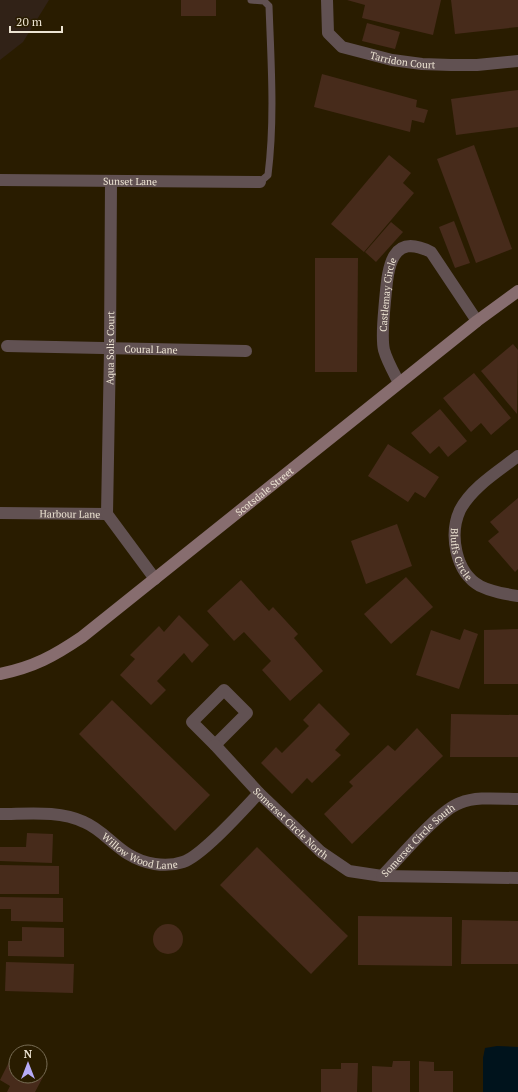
<svg xmlns="http://www.w3.org/2000/svg" width="518" height="1092" viewBox="0 0 518 1092" font-family="'PT Serif',serif">
  <style>
    .commercial { fill: #312217 }
    .water { fill: #00131c }
    .building { fill: #472b1b }
    .lines { fill: none; stroke-linecap: round; stroke-linejoin: round }
    .lane { stroke: #615152; stroke-width: 7 }
    .street { stroke: #615152; stroke-width: 12 }
    .secondary { stroke: #876d6f; stroke-width: 12 }
    .labels { text-anchor: middle; dominant-baseline: central; stroke-width: 4; stroke-linejoin: round; paint-order: stroke }
    .street-label { font-size: 10px; fill: #ece3d2; stroke: #291c00 }
  </style>
  <rect width="100%" height="100%" fill="#291c00"/>
  <polygon class="commercial" points="0,0 49,0 23,42 0,60"/>
  <polygon class="water" points="497,1046 518,1047 518,1092 483,1092 483,1058 485,1048"/>
  <g class="building">
    <rect x="181" y="0" width="35" height="16"/>
    <polygon points="347,0 441,0 433,35 362,18 365,5"/>
    <polygon points="451,0 518,0 518,27 455,34"/>
    <polygon points="367,23 400,32 395,49 362,41"/>
    <polygon points="322,74 417,100 416,107 428,110 424,123 412,120 410,132 314,107"/>
    <polygon points="518,90 518,127 456,135 451,99"/>
    <polygon points="474,145 512,249 476,263 437,159"/>
    <polygon points="389,155 411,173 403,183 414,193 364,252 331,224"/>
    <polygon points="454,221 470,263 455,268 439,227"/>
    <polygon points="391,222 403,232 376,262 365,252"/>
    <polygon points="315,258 358,258 357,372 315,372"/>
    <polygon points="513,344 518,350 517,414 481,371"/>
    <polygon points="474,373 511,418 491,435 481,423 471,432 443,398"/>
    <polygon points="440,409 467,441 448,457 439,446 430,454 411,433"/>
    <polygon points="388,444 439,477 425,498 415,492 408,502 368,476"/>
    <polygon points="518,498 518,569 515,572 488,541 499,532 490,522"/>
    <polygon points="397,524 412,566 366,584 351,541"/>
    <polygon points="406,577 433,607 391,644 364,614"/>
    <polygon points="241,580 269,611 273,607 298,634 294,638 323,671 290,701 262,670 271,661 244,632 234,641 207,611"/>
    <polygon points="179,615 209,645 192,663 184,653 157,681 166,690 151,705 120,675 135,659 130,655 159,626 164,632"/>
    <polygon points="464,629 478,634 459,689 416,675 431,630 460,640"/>
    <polygon points="518,629 518,684 484,684 484,630"/>
    <polygon points="112,700 210,795 175,831 79,734"/>
    <polygon points="319,703 350,734 335,750 341,755 312,783 307,778 292,794 261,763 276,747 282,753 309,726 303,720"/>
    <polygon points="451,714 518,715 518,757 450,757"/>
    <polygon points="417,728 443,756 352,844 324,814 353,786 349,782 388,745 395,751"/>
    <polygon points="27,833 53,834 52,863 0,861 0,847 26,847"/>
    <polygon points="257,847 348,936 311,974 220,885"/>
    <polygon points="0,865 59,866 59,894 0,894"/>
    <polygon points="0,897 63,898 63,922 11,921 11,909 0,909"/>
    <polygon points="358,916 452,917 452,966 358,965"/>
    <polygon points="462,920 518,921 518,964 461,964"/>
    <circle cx="168" cy="939" r="15"/>
    <polygon points="22,927 64,928 64,957 8,956 8,941 22,941"/>
    <polygon points="6,962 74,964 73,993 5,991"/>
    <polygon points="10,1060 16,1063 16,1076 43,1077 35,1092 7,1092 10,1086 0,1080"/>
    <polygon points="393,1061 410,1061 410,1092 372,1092 372,1066 392,1067"/>
    <polygon points="419,1061 434,1062 434,1071 453,1071 453,1092 419,1092"/>
    <polygon points="341,1063 358,1063 357,1092 321,1092 321,1069 341,1069"/>
  </g>
  <g class="lines">
    <path class="lane" d="M251,0L264,1L269,6C271,62 275,119 268,175L260,182"/>
    <g class="street">
      <path id="s1" d="M327,0L328,33L342,47L392,60L422,64L451,65H477L518,61"/>
      <path id="s2" d="M0,180L260,182"/>
      <path id="s3" d="M7,346L246,351"/>
      <path id="s4" d="M399,383C394,373 387,361 384,350C381,337 384,314 385,301C388,271 389,231 431,252L477,321"/>
      <path id="s5" d="M518,456C499,471 472,487 460,510C449,534 455,572 480,586C492,592 505,594 518,596"/>
      <path id="s6" d="M0,513L107,514"/>
      <path id="s7" d="M107,514L110,349L111,182"/>
      <polyline points="107,514 155,579"/>
      <polygon points="224,690 247,713 215,745 192,722"/>
      <path id="s8" d="M215,745L259,793L321,852L349,871L382,876L518,878"/>
      <path id="s9" d="M0,814C27,814 59,810 84,822C101,829 112,844 128,854C144,864 165,868 183,862C202,856 243,810 259,793"/>
      <path id="s10" d="M382,876C399,859 439,810 460,803C477,796 500,799 518,799"/>
    </g>
    <path class="secondary" id="s11" d="M0,674C34,667 54,656 82,637L477,321L518,291"/>
  </g>
  <g class="labels">
    <g class="street-label">
      <text stroke="none"><textPath href="#s1" startOffset="115">Tarridon Court</textPath></text>
      <text stroke="none"><textPath href="#s2" startOffset="130">Sunset Lane</textPath></text>
      <text stroke="none"><textPath href="#s4" startOffset="92">Castlemay Circle</textPath></text>
      <text stroke="none"><textPath href="#s7" startOffset="166">Aqua Solis Court</textPath></text>
      <text stroke="none"><textPath href="#s3" startOffset="144">Coural Lane</textPath></text>
      <text stroke="none"><textPath href="#s11" startOffset="324">Scotsdale Street</textPath></text>
      <text stroke="none"><textPath href="#s6" startOffset="70">Harbour Lane</textPath></text>
      <text stroke="none"><textPath href="#s5" startOffset="126">Bluffs Circle</textPath></text>
      <text stroke="none"><textPath href="#s8" startOffset="109">Somerset Circle North</textPath></text>
      <text stroke="none"><textPath href="#s10" startOffset="51">Somerset Circle South</textPath></text>
      <text stroke="none"><textPath href="#s9" startOffset="150">Willow Wood Lane</textPath></text>
    </g>
  </g>
  <g transform="translate(28 1064)"><circle r="19" fill="#291c00" stroke="#776c54"/>
  <path d="M0-3L7 15L0 10L-7 15Z" fill="#b7abf8"/>
  <text y="-6" font-size="11" font-weight="bold" text-anchor="middle" fill="#ece3d2">N</text>
  </g>
  <path d="M10 26v6h52v-6" fill="none" stroke="#ece3d2" stroke-width="2"/>
  <text x="16" y="26" font-size="12" fill="#ece3d2" stroke="#291c00" stroke-width="3" paint-order="stroke">20 m</text>
</svg>
